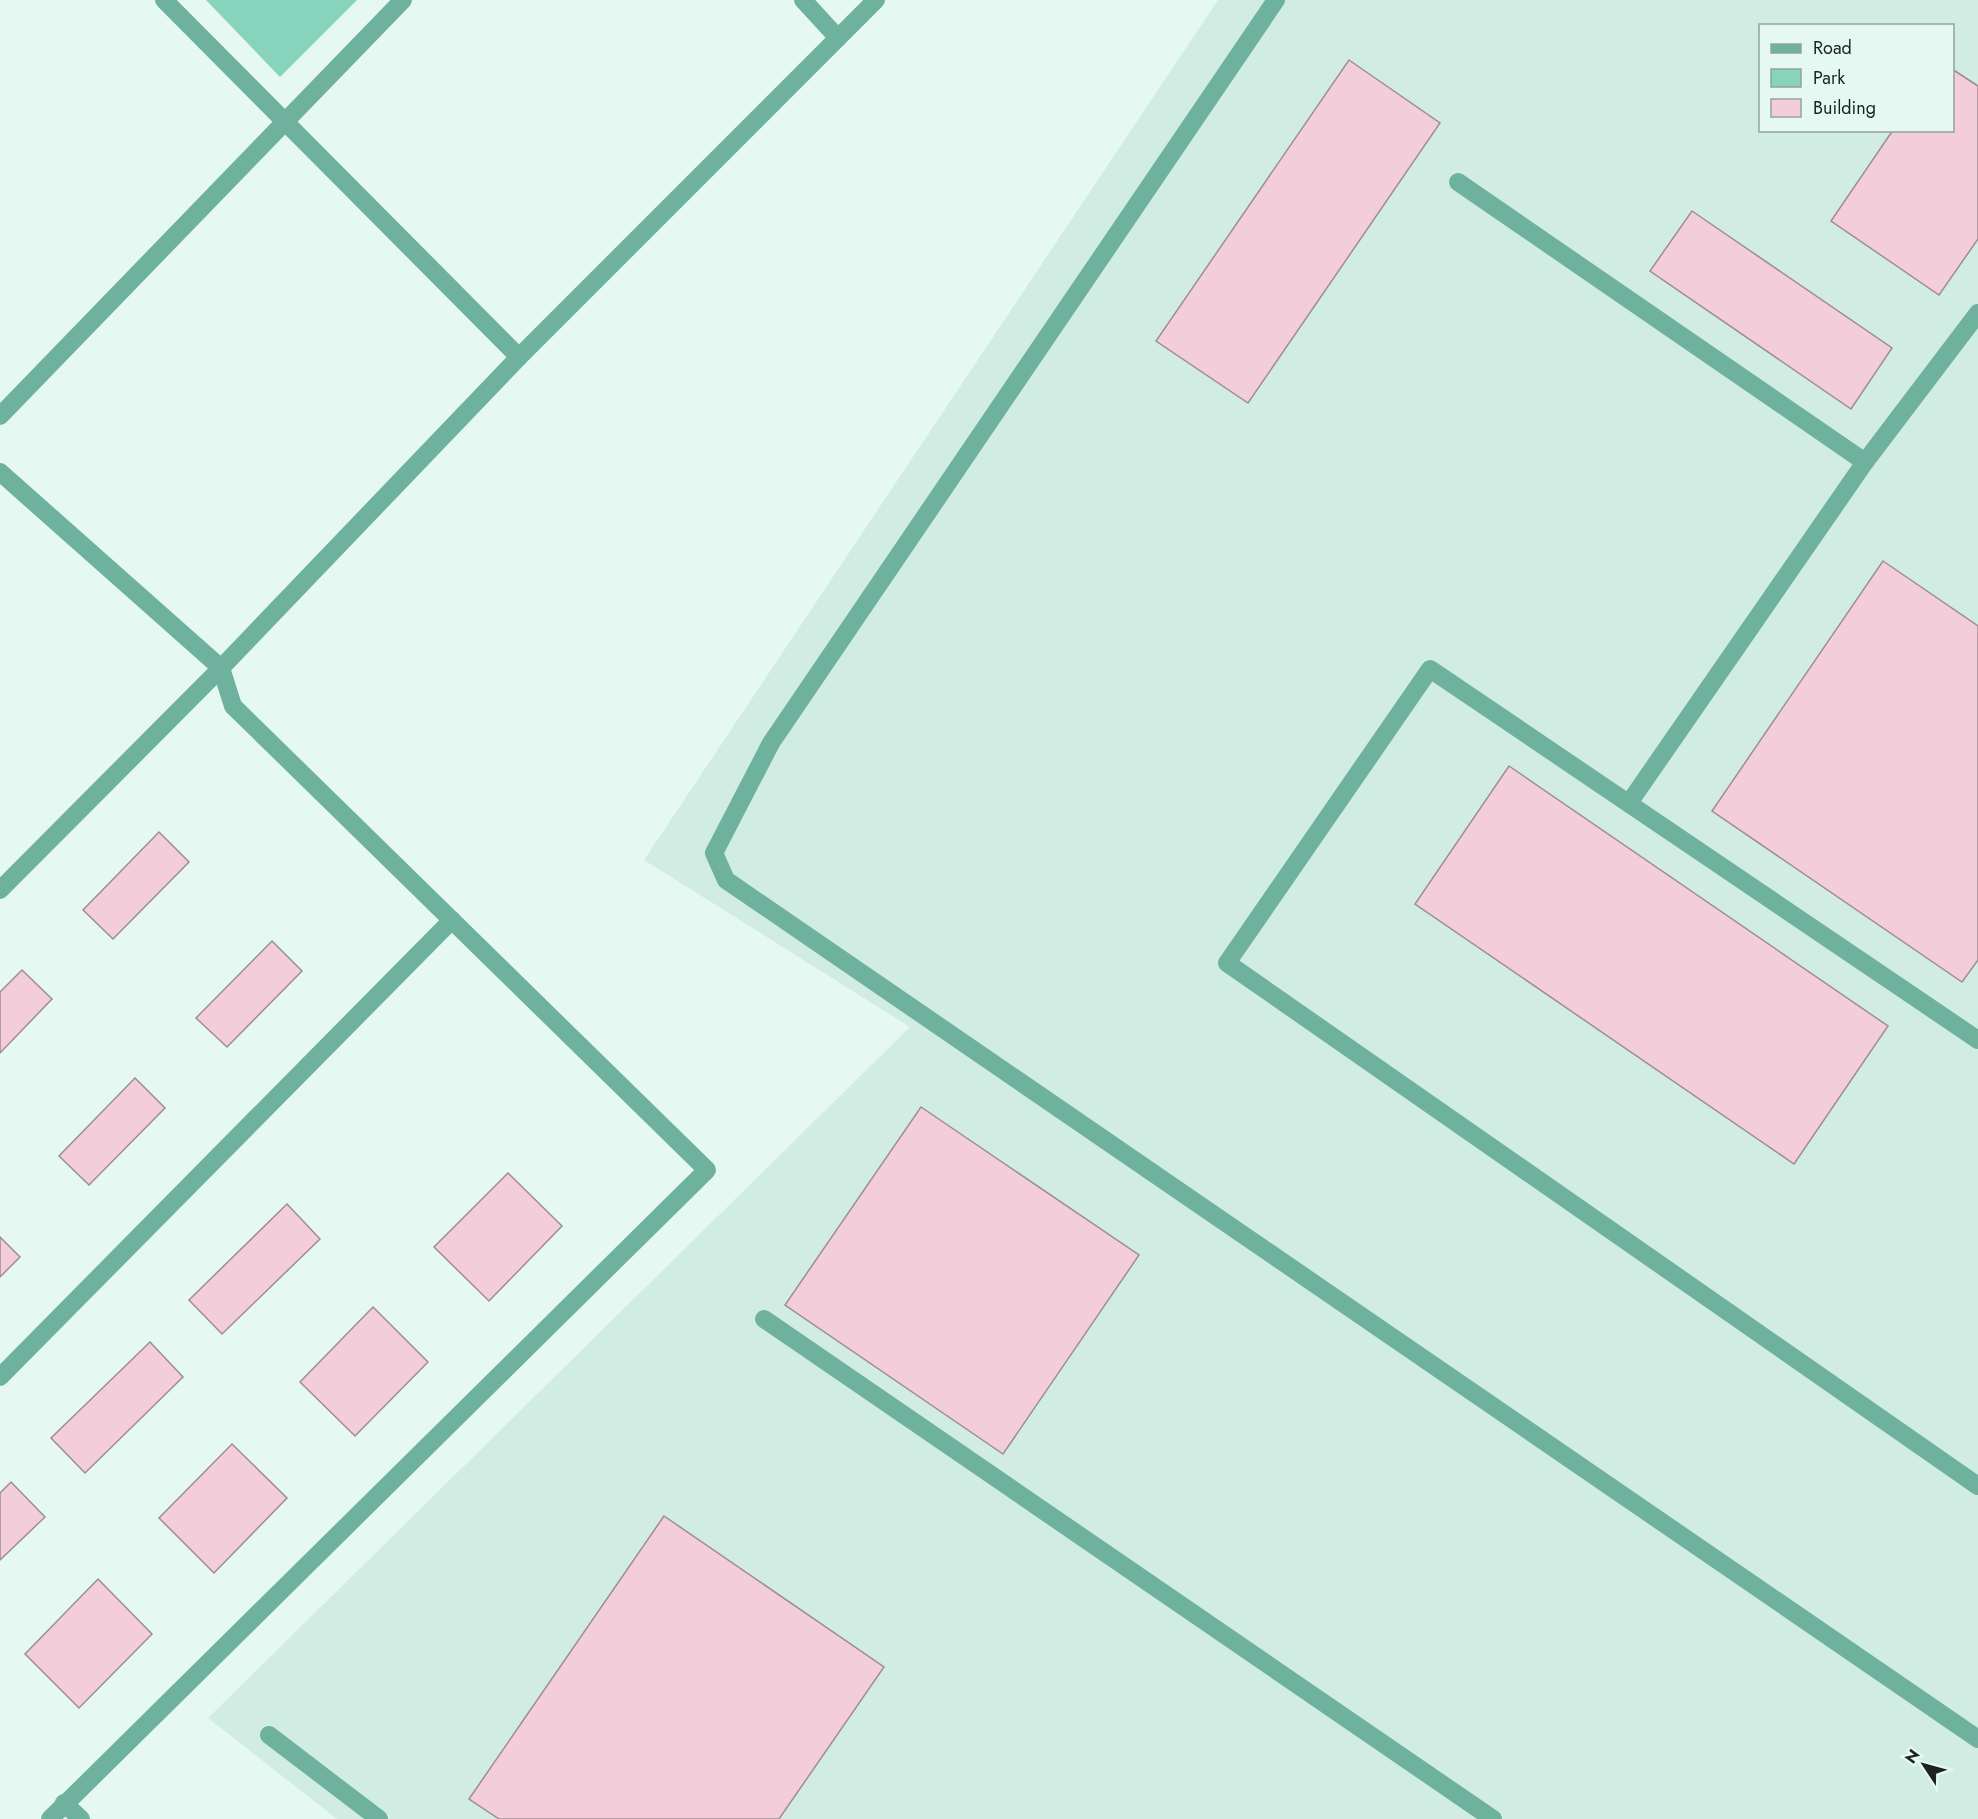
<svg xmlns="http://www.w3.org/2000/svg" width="1978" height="1819" viewBox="0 0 1978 1819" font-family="Jost,sans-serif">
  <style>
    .built { fill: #d1ece2; fill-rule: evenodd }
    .green { fill: #88d3bc }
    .building { fill: #f3ceda; stroke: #9e8d92; stroke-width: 1.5 }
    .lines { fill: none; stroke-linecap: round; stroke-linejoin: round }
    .minor { stroke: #6eb29d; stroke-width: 18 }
  </style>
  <rect width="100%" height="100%" fill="#e5f8f1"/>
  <path class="built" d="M1218,0H1978V1819H337L208,1718L910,1027L644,860ZM1760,26H1952V130H1760Z"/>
  <polygon class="green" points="206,0 357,0 280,77"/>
  <g class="building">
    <polygon points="1349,60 1440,123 1248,403 1156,341"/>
    <polygon points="1952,69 1978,86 1978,239 1939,295 1831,221 1893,130 1952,130"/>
    <polygon points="1692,211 1892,348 1851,409 1650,271"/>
    <polygon points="1883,561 1978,626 1978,960 1962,982 1712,811"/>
    <polygon points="1509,766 1888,1026 1794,1164 1415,904"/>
    <polygon points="159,832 189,862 113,939 83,910"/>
    <polygon points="272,941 302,971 227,1047 196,1018"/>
    <polygon points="22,970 52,999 0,1053 0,992"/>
    <polygon points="135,1078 165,1108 89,1185 59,1156"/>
    <polygon points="921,1107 1139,1255 1003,1454 785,1305"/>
    <polygon points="508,1173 562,1226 489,1301 434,1247"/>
    <polygon points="287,1204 320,1239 222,1334 189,1300"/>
    <polygon points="0,1237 20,1257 0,1277"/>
    <polygon points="373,1307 428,1362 355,1436 300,1382"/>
    <polygon points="150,1342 183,1377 85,1473 51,1438"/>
    <polygon points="232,1444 287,1498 214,1573 159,1518"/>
    <polygon points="11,1482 45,1517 0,1560 0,1493"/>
    <polygon points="664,1516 884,1667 779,1819 499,1819 469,1799"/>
    <polygon points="98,1579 152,1634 79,1708 25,1654"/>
  </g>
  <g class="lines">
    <g class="minor">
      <polyline points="164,0 519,357"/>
      <polyline points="803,0 838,38"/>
      <polyline points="1276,0 771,743 714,853 726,880 1978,1739"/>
      <polyline points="1458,182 1865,462"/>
      <polyline points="0,416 403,0"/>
      <polyline points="0,472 221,668 233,706 707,1170 50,1819"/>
      <polyline points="1629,803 1865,462 1978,313"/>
      <polyline points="0,890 221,668 519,357 876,0"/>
      <polyline points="1978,1040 1430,669 1227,963 1978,1486"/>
      <polyline points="764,1319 1493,1819"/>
      <polyline points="0,1377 452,920"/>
      <polyline points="269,1735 379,1819"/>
      <polyline points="64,1803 81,1819"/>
    </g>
  </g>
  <rect x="1759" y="24" width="195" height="108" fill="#e5f8f1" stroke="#94a29d" stroke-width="1.5"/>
  <rect x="1771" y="44" width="30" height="9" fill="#6eb29d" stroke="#94a29d" stroke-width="1.5"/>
  <text x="1813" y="54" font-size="18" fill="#1b2220">Road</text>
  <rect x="1771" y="69" width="30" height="18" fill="#88d3bc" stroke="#94a29d" stroke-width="1.5"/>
  <text x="1813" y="84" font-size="18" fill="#1b2220">Park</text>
  <rect x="1771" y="99" width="30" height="18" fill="#f3ceda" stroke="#94a29d" stroke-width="1.5"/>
  <text x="1813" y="114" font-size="18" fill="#1b2220">Building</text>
  <g transform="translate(1924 1765) rotate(306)" stroke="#e5f8f1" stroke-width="4.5" paint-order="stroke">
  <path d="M0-4.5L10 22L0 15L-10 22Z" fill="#1b2220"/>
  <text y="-9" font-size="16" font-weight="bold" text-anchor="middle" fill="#1b2220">N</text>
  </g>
</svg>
